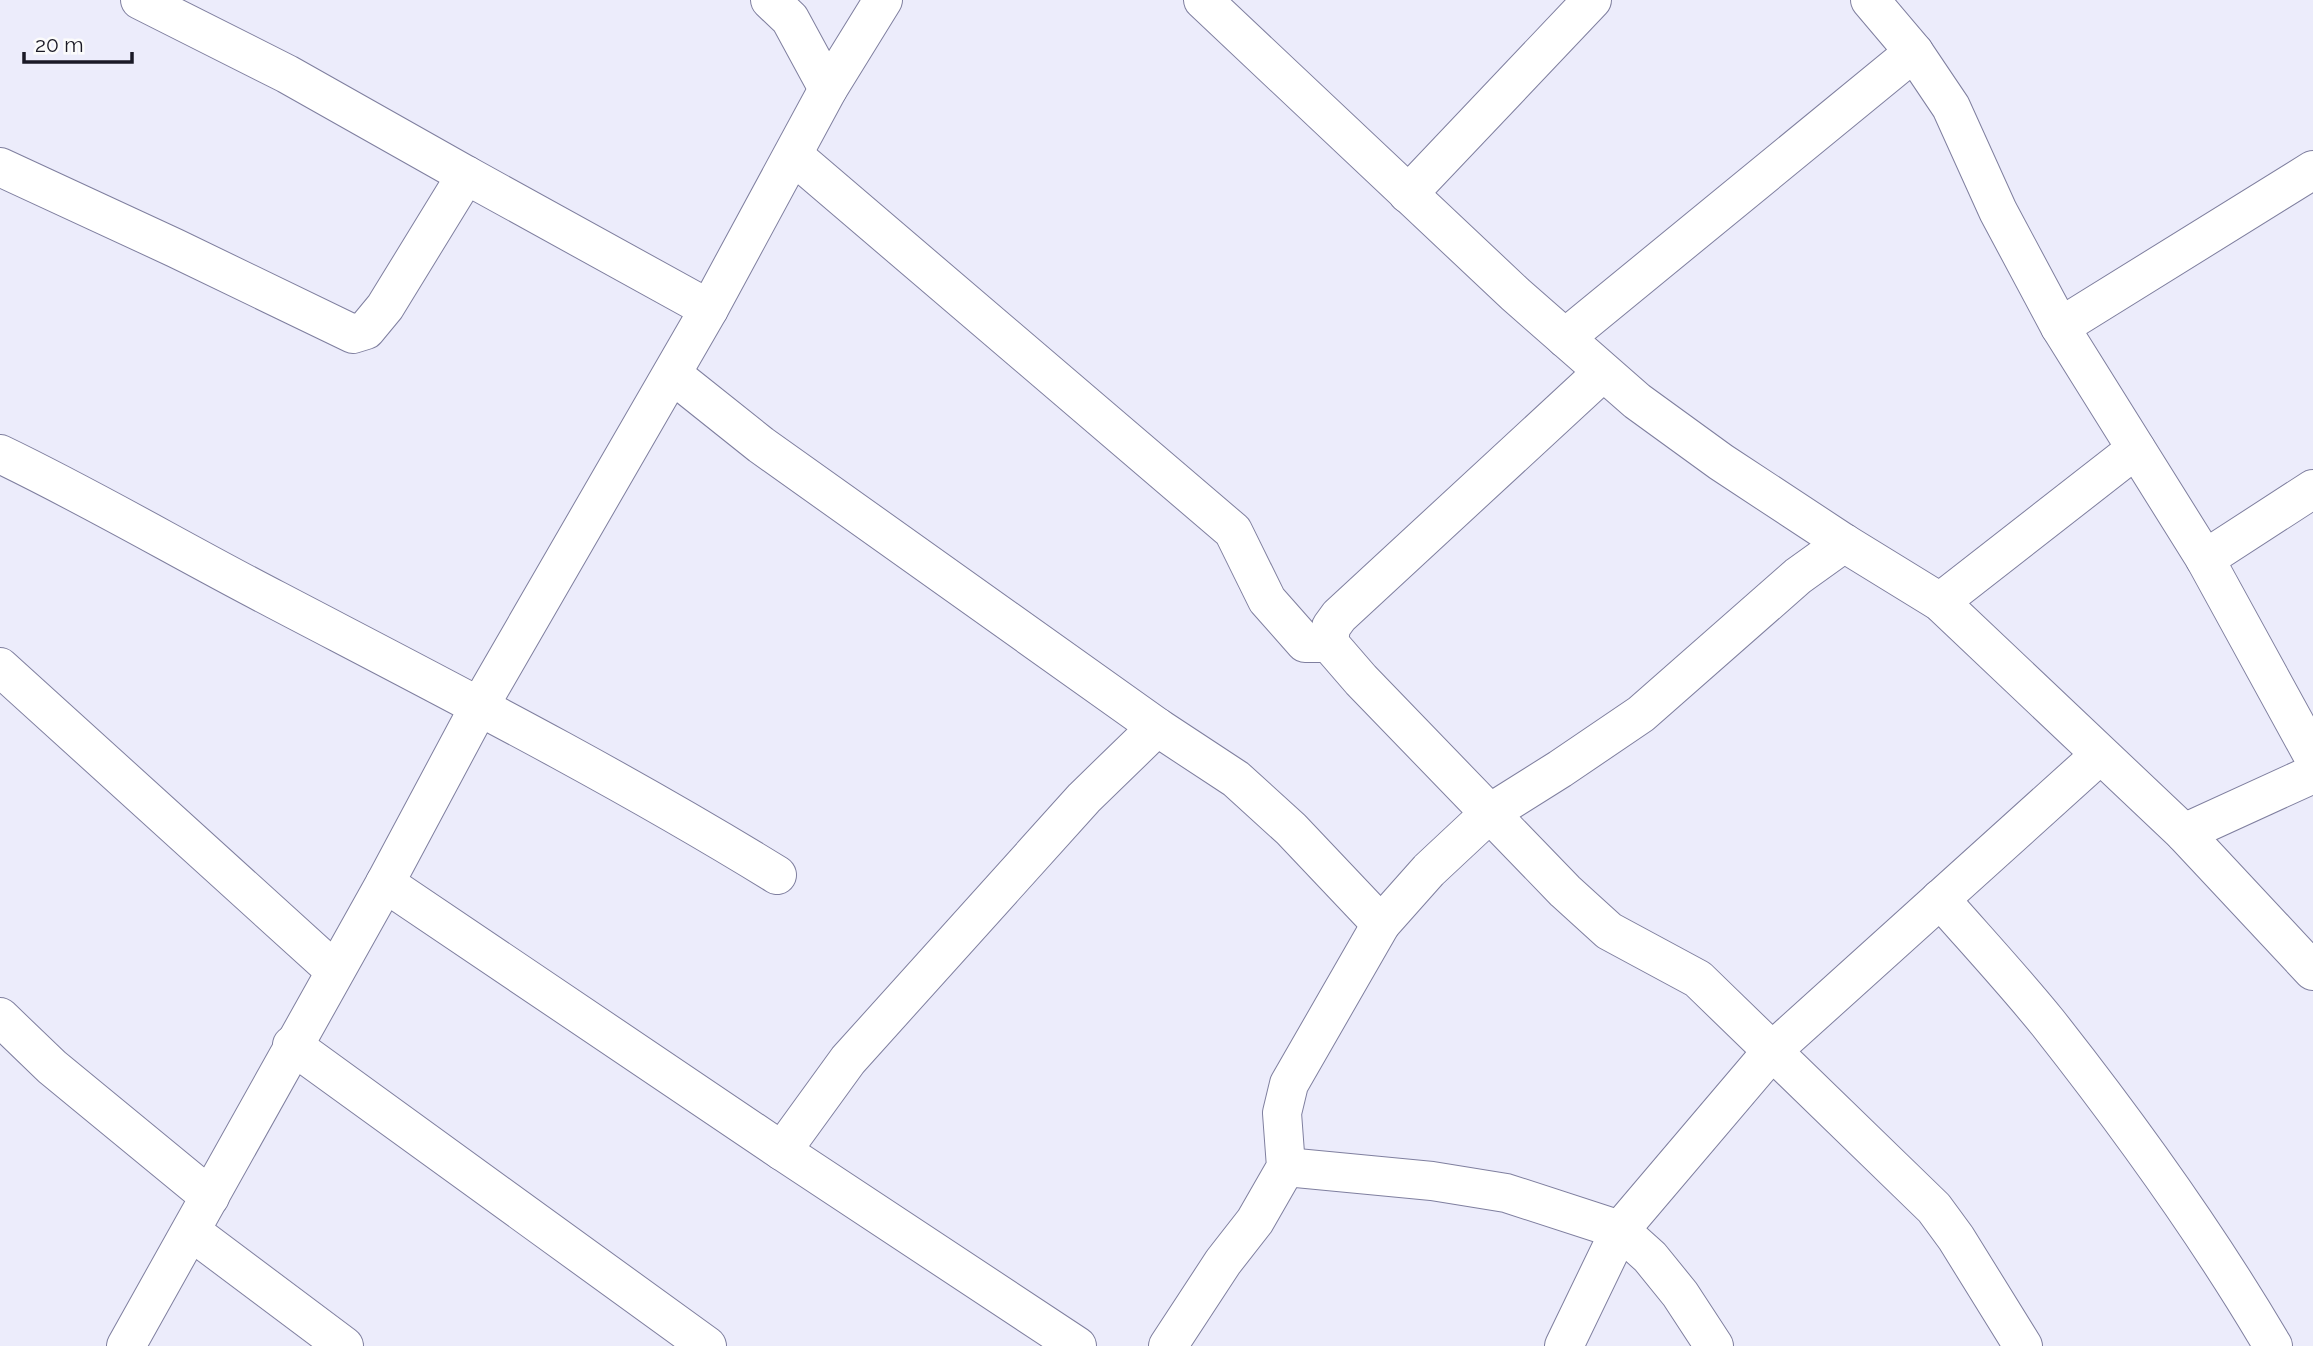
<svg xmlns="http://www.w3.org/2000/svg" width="2313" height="1346" viewBox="0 0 2313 1346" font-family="Raleway,sans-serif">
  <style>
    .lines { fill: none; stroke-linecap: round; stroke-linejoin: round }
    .minor-casing { stroke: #7f7f9f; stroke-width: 40 }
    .minor { stroke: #fff; stroke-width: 38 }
  </style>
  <rect width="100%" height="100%" fill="#ececfb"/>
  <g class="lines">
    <defs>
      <g id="minor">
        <polyline points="140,0 287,74 466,175"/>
        <polyline points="770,0 790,19 828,89"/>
        <polyline points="1203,0 1515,294 1637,401 1721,462 1844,543 1940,602 2184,833 2313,971"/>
        <polyline points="1870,0 1914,52 1951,107 1998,211 2060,327 2205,559 2313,756"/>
        <polyline points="793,155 1233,531 1267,600 1305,643 1329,643"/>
        <polyline points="0,167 175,248 353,334 366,330 385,307 466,175 709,309"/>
        <polyline points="1408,194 1592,0"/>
        <polyline points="2060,327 2313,170"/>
        <polyline points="1565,338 1914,52"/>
        <polyline points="1603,372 1339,616 1331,627 1329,643 1361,680 1565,891 1609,931 1698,979 1934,1208 1956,1238 2023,1346"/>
        <polyline points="672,374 761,445 1157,727 1236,779 1291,829 1381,924"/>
        <path d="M0,454C94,499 183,552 276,600C444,688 615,775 777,875"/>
        <polyline points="2205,559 2313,489"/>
        <polyline points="1940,602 2136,449"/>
        <polyline points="0,667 335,971"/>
        <polyline points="2184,833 2313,774"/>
        <polyline points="385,883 782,1151 1077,1346"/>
        <path d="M1940,899C1976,940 2014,981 2048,1023C2130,1127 2206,1232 2273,1346"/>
        <polyline points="0,1017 52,1067 210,1197"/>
        <polyline points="292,1045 707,1346"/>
        <polyline points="782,1151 848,1060 1084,798 1157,727"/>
        <polyline points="1286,1167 1432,1181 1506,1193 1620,1230 1650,1257 1680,1294 1714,1346"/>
        <polyline points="192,1232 344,1346"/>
        <polyline points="126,1346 385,883 479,707 709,309 828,89 883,0"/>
        <polyline points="1168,1346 1223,1262 1255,1221 1286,1167 1282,1113 1289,1084 1381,924 1429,870 1490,813 1560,769 1641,714 1798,576 1844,543"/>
        <polyline points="1564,1346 1620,1230 1772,1051 2100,755"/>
      </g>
    </defs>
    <use href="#minor" class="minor-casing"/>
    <use href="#minor" class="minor"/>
  </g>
  <path d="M24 52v10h108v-10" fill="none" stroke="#1a1926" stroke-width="3.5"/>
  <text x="35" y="52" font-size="21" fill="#1a1926" stroke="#fbfbfb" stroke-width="5" paint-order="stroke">20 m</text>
</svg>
